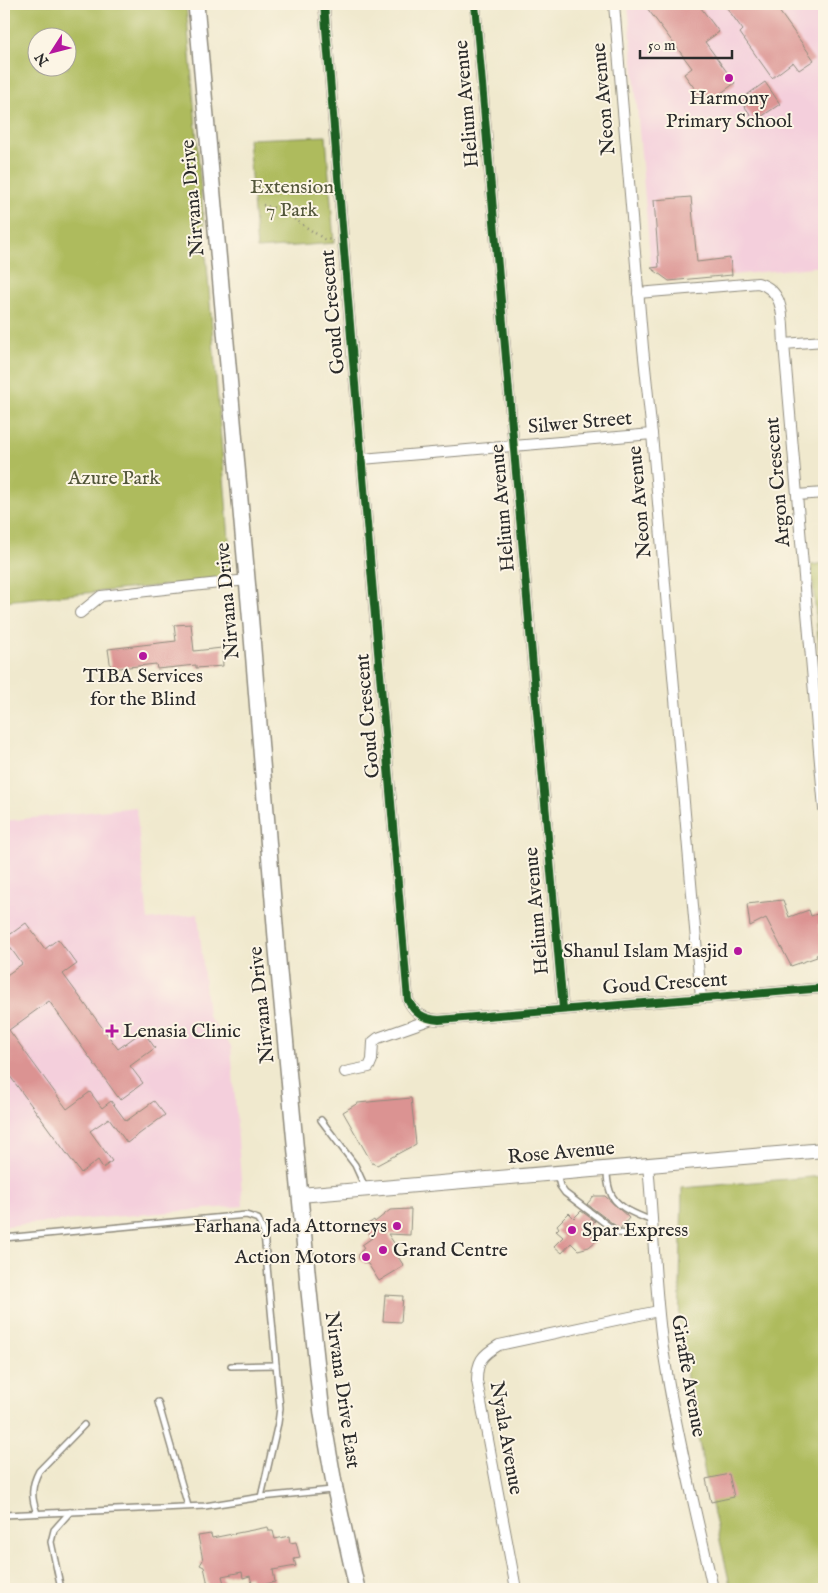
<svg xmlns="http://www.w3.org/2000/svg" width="828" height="1593" viewBox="0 0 828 1593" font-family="'IM FELL English',serif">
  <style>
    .built { fill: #f4cfdc }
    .green { fill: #aebb5d; stroke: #6c7344; fill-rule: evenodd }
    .building { fill: #db9392 }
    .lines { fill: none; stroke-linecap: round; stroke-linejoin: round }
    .service-casing { stroke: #8e8a7c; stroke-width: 8 }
    .minor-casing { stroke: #8e8a7c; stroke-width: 12 }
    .tertiary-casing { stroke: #8e8a7c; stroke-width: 16 }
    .secondary-casing { stroke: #8e8a7c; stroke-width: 18 }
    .path { stroke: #8e8a7c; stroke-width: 2.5; stroke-dasharray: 1 4; stroke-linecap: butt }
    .service { stroke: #fff; stroke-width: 5 }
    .minor { stroke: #fff; stroke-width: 10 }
    .tertiary { stroke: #fff; stroke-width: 14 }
    .secondary { stroke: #fff; stroke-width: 15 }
    .cycleway-casing { stroke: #fcf5e5; stroke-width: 11 }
    .cycleway { stroke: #1b5e20; stroke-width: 8 }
    .poi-dot { fill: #b5179e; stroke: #fcf5e5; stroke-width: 2 }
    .labels { text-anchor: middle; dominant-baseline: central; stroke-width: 4; stroke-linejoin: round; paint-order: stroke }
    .poi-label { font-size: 20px; fill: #2b2b2b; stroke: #fcf5e5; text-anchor: end }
    .street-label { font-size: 20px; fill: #2b2b2b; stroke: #fcf5e5 }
    .park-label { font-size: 20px; fill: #52563a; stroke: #fcf5e5 }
  </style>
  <rect width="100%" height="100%" fill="#fcf5e5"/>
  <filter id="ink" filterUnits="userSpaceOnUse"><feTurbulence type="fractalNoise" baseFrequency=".02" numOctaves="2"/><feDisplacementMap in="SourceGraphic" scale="10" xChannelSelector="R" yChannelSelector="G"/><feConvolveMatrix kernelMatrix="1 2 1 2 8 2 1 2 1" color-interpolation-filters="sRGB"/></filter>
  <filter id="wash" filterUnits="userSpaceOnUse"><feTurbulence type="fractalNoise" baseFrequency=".0096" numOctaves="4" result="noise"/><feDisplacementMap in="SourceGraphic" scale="20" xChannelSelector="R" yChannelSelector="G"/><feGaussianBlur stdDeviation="1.12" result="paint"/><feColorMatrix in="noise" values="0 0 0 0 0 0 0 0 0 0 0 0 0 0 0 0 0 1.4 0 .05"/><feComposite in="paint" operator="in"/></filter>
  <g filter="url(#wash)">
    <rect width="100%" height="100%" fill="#f0e9ce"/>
    <g class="built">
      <polygon points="628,4 824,4 824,266 669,281 651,268"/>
      <polygon points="136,807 148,920 198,914 208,1016 231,1046 243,1206 4,1226 4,821"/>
    </g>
    <g class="green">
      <path d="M4,4H186L231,564C231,573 228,577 220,580L4,601ZM38,38H68V68H38Z"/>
      <polygon points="326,136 334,243 257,249 248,139"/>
      <polygon points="824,563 824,696 811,565"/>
      <polygon points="824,1176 824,1589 731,1589 706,1479 679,1336 682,1188"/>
    </g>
    <g id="blocks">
      <g class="building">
        <polygon points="644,4 698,4 719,32 705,42 735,83 706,104 684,74 692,68"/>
        <polygon points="724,4 774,4 814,60 799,70 793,62 772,78 740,33 743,30"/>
        <polygon points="765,82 780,104 755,121 740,100"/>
        <polygon points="691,197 697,262 730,258 732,275 669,281 651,268 659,267 654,200"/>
        <polygon points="191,624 194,651 222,648 223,666 196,668 196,665 157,669 156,664 111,669 108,649 176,641 174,625"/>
        <polygon points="783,900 789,917 809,910 811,916 820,913 824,923 818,925 824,945 822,946 823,952 816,955 817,957 791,966 766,918 750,926 747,904"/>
        <polygon points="26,923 45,949 58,939 77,964 63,974 118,1049 143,1031 155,1048 130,1066 143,1083 120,1100 49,1001 9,1030 67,1109 90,1092 102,1108 111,1101 126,1121 154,1101 165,1115 127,1143 109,1118 90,1131 112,1161 103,1168 98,1160 81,1173 4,1068 4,977 22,964 4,939"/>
        <polygon points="411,1098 416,1144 377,1165 372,1163 343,1112 358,1103"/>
        <polygon points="594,1196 605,1196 629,1218 620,1229 587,1204"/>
        <polygon points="411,1209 410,1235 388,1234 396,1246 392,1248 404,1266 379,1281 368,1264 364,1263 359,1258 359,1254 364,1248 362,1245 372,1238 365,1226 374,1220 375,1222 390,1210"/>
        <polygon points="581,1211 595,1221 586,1230 597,1240 589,1247 578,1250 571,1243 562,1253 554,1246 563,1237 556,1231 559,1228 557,1225 569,1213 574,1218"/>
        <polygon points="385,1295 403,1296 401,1322 383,1321"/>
        <polygon points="729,1474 734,1497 711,1502 706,1479"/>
        <polygon points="268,1527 269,1531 273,1531 275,1539 289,1536 290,1543 296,1542 300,1558 294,1559 296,1566 273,1570 275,1582 253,1587 250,1576 243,1578 242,1572 222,1576 225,1587 209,1589 204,1567 200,1565 203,1560 198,1536 211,1534 212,1538"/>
      </g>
    </g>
  </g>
  <g filter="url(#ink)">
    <use href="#blocks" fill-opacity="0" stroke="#8e8a7c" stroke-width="1"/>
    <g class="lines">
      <defs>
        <g id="service">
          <polyline points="321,1120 355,1165 365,1187"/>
          <path d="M607,1171C607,1177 608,1185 610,1191C615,1208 638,1215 652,1221"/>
          <polyline points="557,1174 560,1186 565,1193 618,1233 627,1234 652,1233"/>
          <polyline points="4,1238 246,1215 258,1219 264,1233 280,1408 278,1423 261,1497"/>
          <polyline points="231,1366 276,1365"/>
          <polyline points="158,1402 188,1506"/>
          <path d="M37,1513C31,1498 31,1486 39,1471L84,1425"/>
          <polyline points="4,1515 205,1506 261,1497 332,1490"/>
          <polyline points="61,1589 51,1542 54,1530 70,1512"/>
        </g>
        <g id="minor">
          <path d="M324,4L352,349L408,1000C415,1014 424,1019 439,1020L824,988"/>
          <polyline points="475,4 563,1009"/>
          <polyline points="614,4 643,348 652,434 701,998"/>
          <path d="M638,293L758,283C786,291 782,320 784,344L824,809"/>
          <polyline points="784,344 824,341"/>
          <polyline points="362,459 652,434"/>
          <polyline points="797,495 824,493"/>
          <polyline points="80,613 101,596 247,580"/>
          <polyline points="345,1072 369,1067 372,1060 373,1042 378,1038 429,1020"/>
          <path d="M648,1165C654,1228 654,1292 664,1355C676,1433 696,1511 713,1589"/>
          <path d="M516,1589L477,1381C477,1361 482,1355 499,1345L658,1311"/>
        </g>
        <polyline id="tertiary" points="300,1195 824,1150"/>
        <polyline id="secondary" points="196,4 251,624 277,950 308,1282 322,1414 335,1489 357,1589"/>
      </defs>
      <use href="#service" class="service-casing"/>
      <use href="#minor" class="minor-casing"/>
      <use href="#tertiary" class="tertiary-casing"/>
      <use href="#secondary" class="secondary-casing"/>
      <polyline class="path" points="263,205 279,209 324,239 334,240"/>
      <use href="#service" class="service"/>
      <use href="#minor" class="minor"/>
      <use href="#tertiary" class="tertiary"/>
      <use href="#secondary" class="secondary"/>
      <defs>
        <g id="cycleway">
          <path d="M324,4L352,349L408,1000C415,1014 424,1019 439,1020L824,988"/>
          <polyline points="475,4 563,1009"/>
        </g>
      </defs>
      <use href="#cycleway" class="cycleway-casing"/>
      <use href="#cycleway" class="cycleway"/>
    </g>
  </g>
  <g class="poi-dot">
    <circle cx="729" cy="78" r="5"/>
    <circle cx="143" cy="656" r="5"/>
    <circle cx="738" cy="951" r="5"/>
    <path d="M109.5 1023.5h5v5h5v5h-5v5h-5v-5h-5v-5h5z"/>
    <circle cx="397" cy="1226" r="5"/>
    <circle cx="572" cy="1230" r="5"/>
    <circle cx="383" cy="1250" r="5"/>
    <circle cx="366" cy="1257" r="5"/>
  </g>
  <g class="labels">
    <g class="poi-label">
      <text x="729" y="98" text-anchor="middle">Harmony<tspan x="729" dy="23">Primary School</tspan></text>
      <text x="143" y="676" text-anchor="middle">TIBA Services<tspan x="143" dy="23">for the Blind</tspan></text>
      <text x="728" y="951">Shanul Islam Masjid</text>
      <text x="123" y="1031" text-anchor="start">Lenasia Clinic</text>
      <text x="387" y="1226">Farhana Jada Attorneys</text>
      <text x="582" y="1230" text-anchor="start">Spar Express</text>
      <text x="393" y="1250" text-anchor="start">Grand Centre</text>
      <text x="356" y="1257">Action Motors</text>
    </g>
    <g class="street-label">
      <text transform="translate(604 99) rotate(-95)">Neon Avenue</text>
      <text transform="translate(467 104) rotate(-95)">Helium Avenue</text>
      <text transform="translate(193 198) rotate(-95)">Nirvana Drive</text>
      <text transform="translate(333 312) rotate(-95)">Goud Crescent</text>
      <text transform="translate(580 423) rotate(-5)">Silwer Street</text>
      <text transform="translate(778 482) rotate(-95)">Argon Crescent</text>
      <text transform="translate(640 502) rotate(-95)">Neon Avenue</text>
      <text transform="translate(503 508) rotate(-95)">Helium Avenue</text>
      <text transform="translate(228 601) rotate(-95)">Nirvana Drive</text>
      <text transform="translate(368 716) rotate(-95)">Goud Crescent</text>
      <text transform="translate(537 911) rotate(-95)">Helium Avenue</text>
      <text transform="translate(665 984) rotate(-4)">Goud Crescent</text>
      <text transform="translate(262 1005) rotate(-96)">Nirvana Drive</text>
      <text transform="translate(561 1153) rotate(-5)">Rose Avenue</text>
      <text transform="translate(688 1376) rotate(80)">Giraffe Avenue</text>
      <text transform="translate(342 1390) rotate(82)">Nirvana Drive East</text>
      <text transform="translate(506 1438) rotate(80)">Nyala Avenue</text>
    </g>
    <g class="park-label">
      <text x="292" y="187">Extension<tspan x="292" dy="23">7 Park</tspan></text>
      <text x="114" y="478">Azure Park</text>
    </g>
  </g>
  <rect width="828" height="1593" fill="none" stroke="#fcf5e5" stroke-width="20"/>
  <g transform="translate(52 52) rotate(234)"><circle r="24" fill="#fcf5e5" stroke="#a8a49b"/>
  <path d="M0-4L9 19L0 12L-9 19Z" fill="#b5179e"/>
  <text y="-8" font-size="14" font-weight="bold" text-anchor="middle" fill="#2b2b2b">N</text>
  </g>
  <path d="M640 50v8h92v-8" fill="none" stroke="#2b2b2b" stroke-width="2.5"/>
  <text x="648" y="50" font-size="15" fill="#2b2b2b" stroke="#fcf5e5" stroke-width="4" paint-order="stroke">50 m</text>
</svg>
